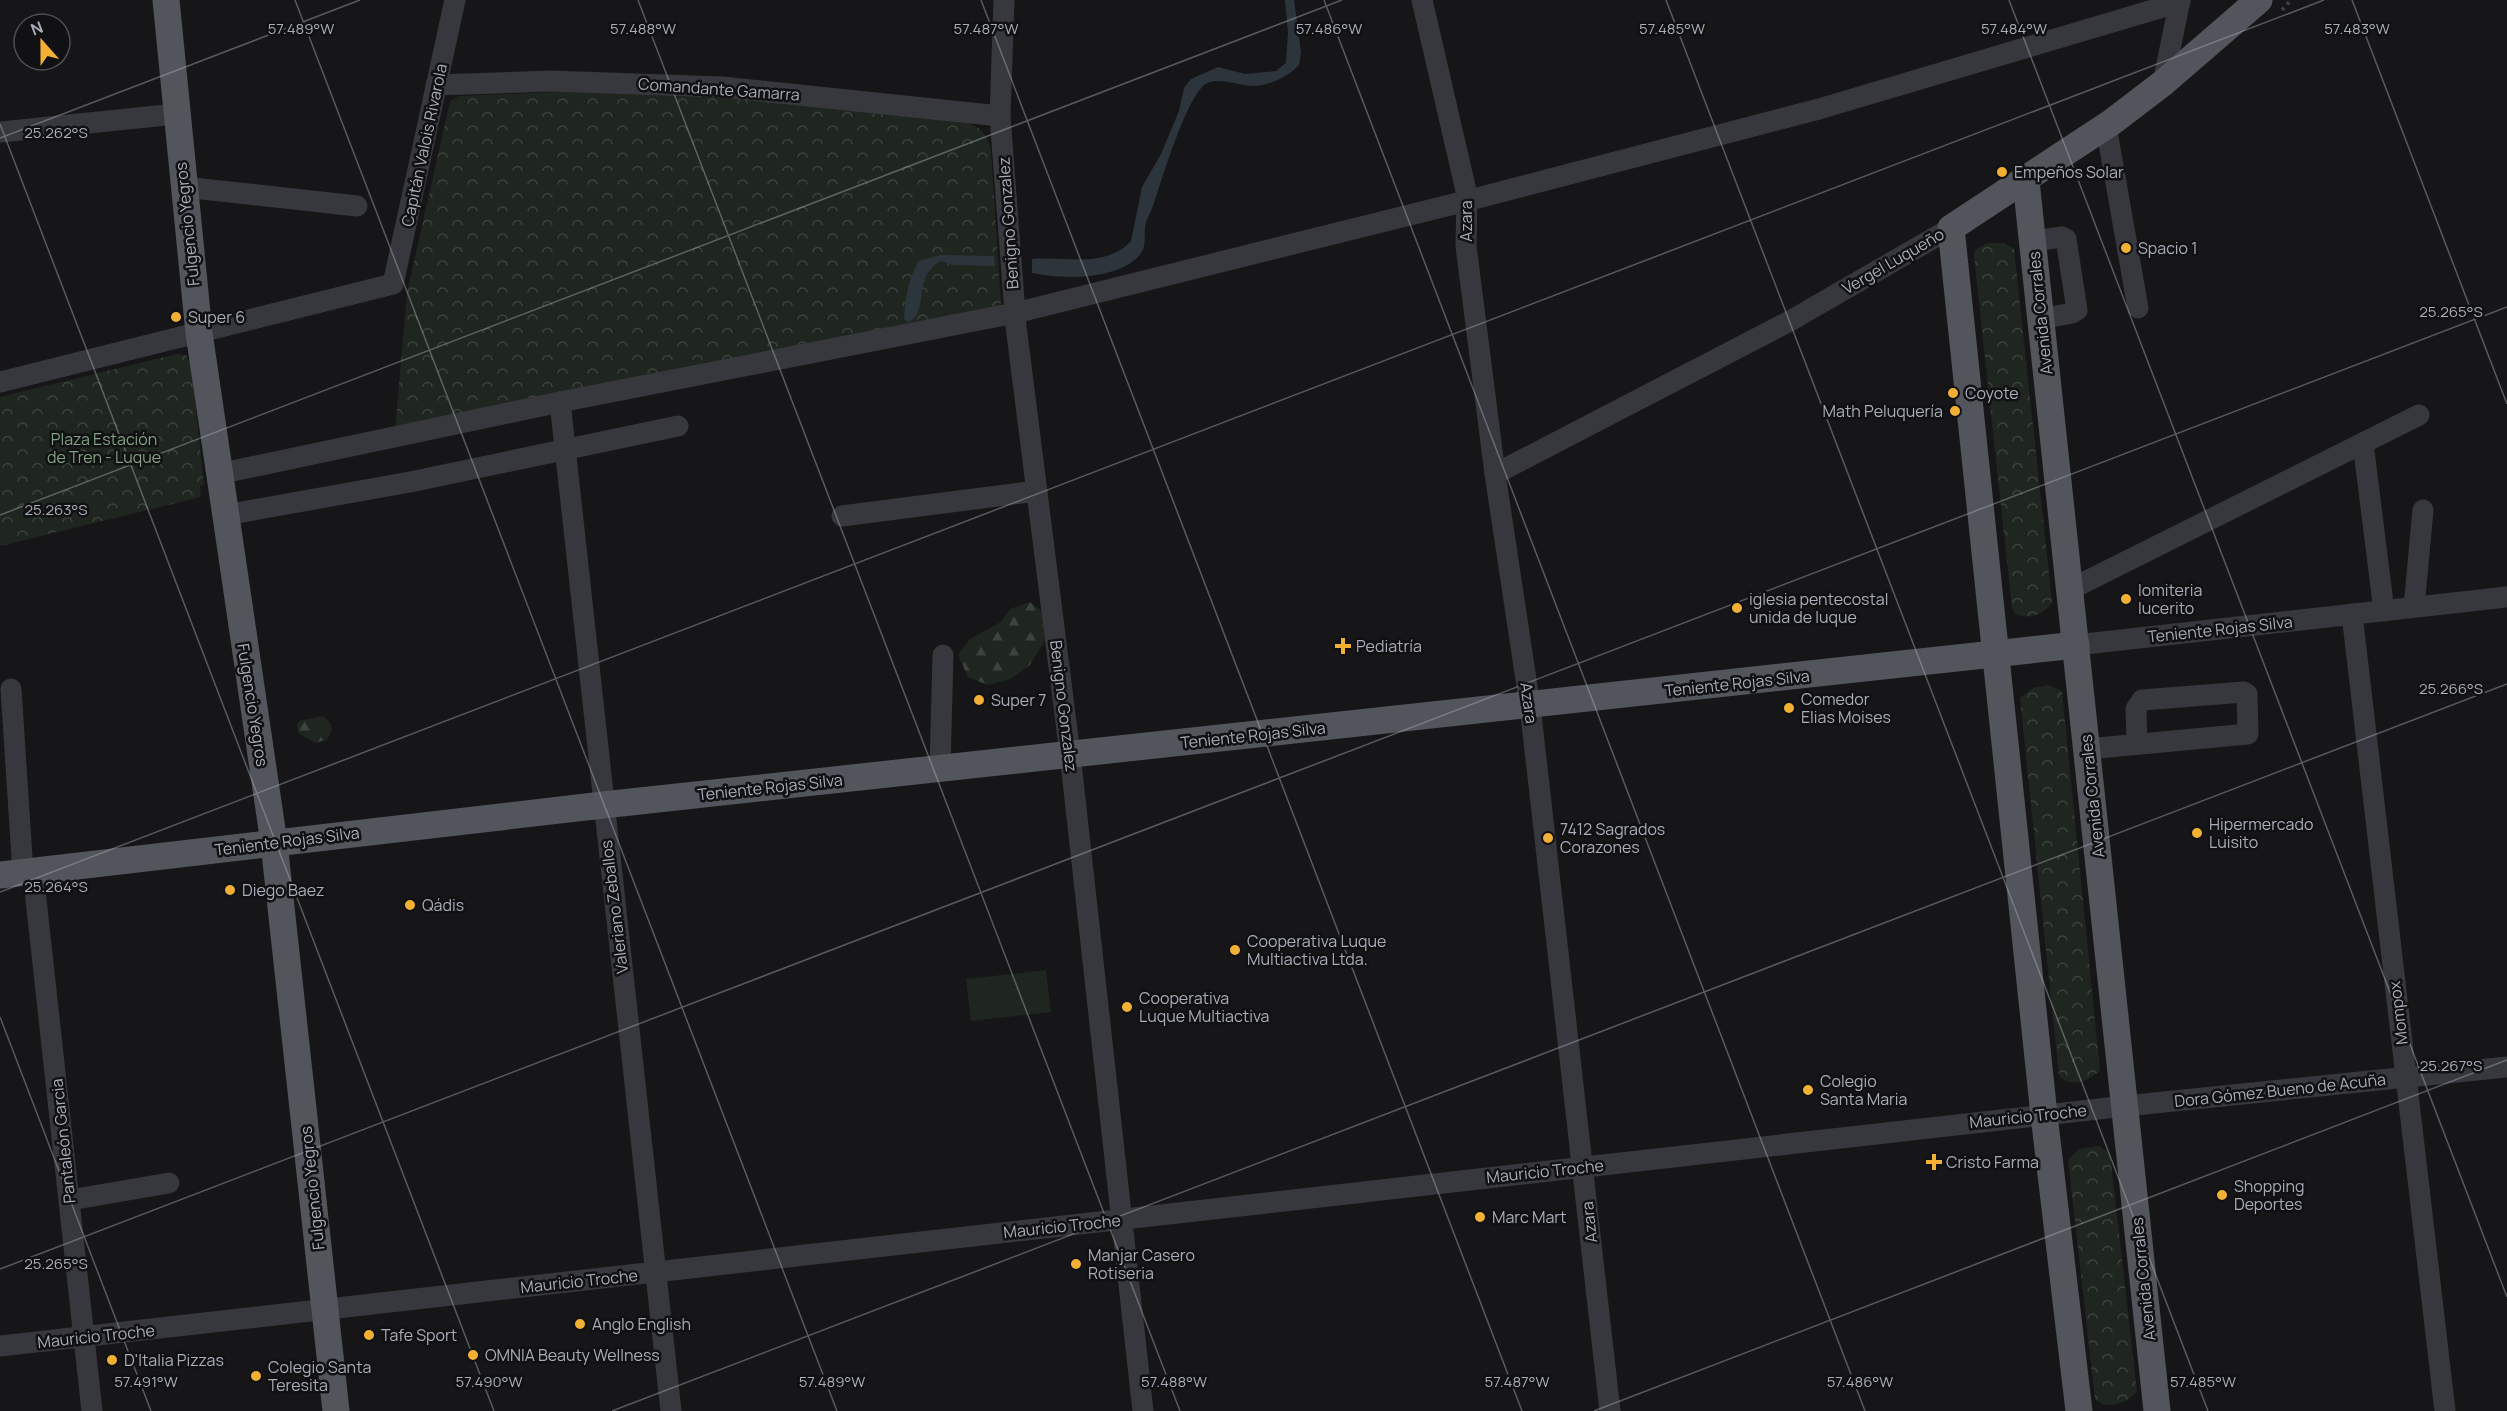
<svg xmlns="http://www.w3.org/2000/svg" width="2507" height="1411" viewBox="0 0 2507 1411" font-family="Manrope,sans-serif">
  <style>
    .forest { fill: url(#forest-firs) }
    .park { fill: url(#park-crowns) }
    .garden { fill: #1e261f }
    .water { fill: #2c353c }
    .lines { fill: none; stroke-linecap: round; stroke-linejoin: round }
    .path { stroke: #3d3f44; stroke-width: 4; stroke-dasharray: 3 4.5; stroke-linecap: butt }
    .minor { stroke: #37383d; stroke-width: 21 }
    .major { stroke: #53555c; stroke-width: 27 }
    .ticks { fill: none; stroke: #a8adb8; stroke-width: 1.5; stroke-opacity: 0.45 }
    .poi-dot { fill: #f2b134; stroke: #111113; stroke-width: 2 }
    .labels { text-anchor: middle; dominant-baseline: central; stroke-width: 5; stroke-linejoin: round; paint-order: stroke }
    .street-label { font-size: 16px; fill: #a8adb8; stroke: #111113 }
    .poi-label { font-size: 16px; fill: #a8adb8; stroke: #111113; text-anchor: start }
    .park-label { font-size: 16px; fill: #7fa381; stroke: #111113 }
    .ticks-label { font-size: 15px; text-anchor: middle; fill: #a8adb8; stroke: #111113; stroke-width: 5; stroke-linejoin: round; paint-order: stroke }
  </style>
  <defs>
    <pattern id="forest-firs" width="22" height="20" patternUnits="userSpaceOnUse" patternTransform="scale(1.5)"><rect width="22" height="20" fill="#1e261f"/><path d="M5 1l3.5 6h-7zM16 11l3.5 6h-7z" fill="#3c433d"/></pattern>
    <pattern id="park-crowns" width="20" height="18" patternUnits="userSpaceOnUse" patternTransform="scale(1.5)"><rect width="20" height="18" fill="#1e261f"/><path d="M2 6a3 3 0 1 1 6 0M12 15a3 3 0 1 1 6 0" fill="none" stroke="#3c433d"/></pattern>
  </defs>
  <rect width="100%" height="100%" fill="#161618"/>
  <g class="forest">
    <polygon points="1030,602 1043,612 1045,641 1029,666 1010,679 988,685 968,677 959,657 959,653 970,639 1001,622 1010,609"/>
    <path d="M323,716C332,722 335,731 326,740L315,743L298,733L297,725L299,721Z"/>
  </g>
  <g class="park">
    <path d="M610,90L663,92L958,120C977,125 988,131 991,152L1001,305L999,307L395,430L407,293L450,101L459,96Z"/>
    <path d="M1988,243H2004L2014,249L2052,602C2045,615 2028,620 2015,614L2012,608L1974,256L1975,250Z"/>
    <polygon points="177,354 186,355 191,364 204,485 200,486 201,497 0,546 0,397"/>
    <path d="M2048,685L2062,691L2100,1070C2089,1082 2071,1088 2059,1076L2020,698L2033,688Z"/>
    <path d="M2099,1146L2110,1154L2137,1392C2127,1403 2107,1411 2095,1399L2068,1160L2079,1149Z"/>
  </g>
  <polygon class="garden" points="1046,970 1051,1012 971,1021 966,979"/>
  <g class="water">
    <path d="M1285,0H1294L1301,52L1299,65C1289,76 1269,86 1254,86C1238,86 1214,74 1202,87C1183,108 1163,176 1153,206C1151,212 1146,220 1145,227C1144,238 1147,248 1138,257C1113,281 1062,279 1032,273V259C1064,256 1105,269 1131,241L1142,187L1161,154L1179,111L1184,88L1191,79L1218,67L1245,74L1276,71L1286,63L1288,33Z"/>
    <path d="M941,255L994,256L995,266L952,265L941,261C911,276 930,315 908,322L904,319C906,297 907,281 919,261Z"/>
  </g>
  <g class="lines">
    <polyline class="path" points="2282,10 2291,0"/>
    <g class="minor">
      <polyline points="1004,0 1000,116 1016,326 1070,754 1143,1411"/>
      <polyline points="1422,0 1467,195 1466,246 1495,474 1530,706 1610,1411"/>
      <polyline points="2163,83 2180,0"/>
      <polyline points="436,85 551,81 722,87 1000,116"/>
      <polyline points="2106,126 2138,308"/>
      <polyline points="0,132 176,114"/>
      <polyline points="184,187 357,206"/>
      <polyline points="2032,241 2062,237 2066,239 2077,310 2072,313 2041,319"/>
      <polyline points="0,382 393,284 455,0"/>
      <polyline points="560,402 671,1411"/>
      <polyline points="2363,443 2384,611"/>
      <polyline points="218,474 560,402 1015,313 1466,201 1819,109 2180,2"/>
      <polyline points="1495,474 1790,321 1951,228"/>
      <polyline points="225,515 410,482 678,426"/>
      <polyline points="842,516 1037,491"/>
      <polyline points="2069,590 2419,415"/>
      <polyline points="2414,607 2423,510"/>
      <polyline points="2352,614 2445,1411"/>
      <polyline points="2076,645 2507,597"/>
      <polyline points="11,689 23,873"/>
      <polyline points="2087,749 2248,734 2247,694 2244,692 2142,700 2136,709 2137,744"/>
      <polyline points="940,768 943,655"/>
      <polyline points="33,872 92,1411"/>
      <polyline points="70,1200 169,1183"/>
      <polyline points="0,1346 2125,1106 2507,1067"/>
    </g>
    <g class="major">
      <polyline points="166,0 199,333 274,843 336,1411"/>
      <polyline points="2026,181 2157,1411"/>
      <polyline points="0,875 603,805 2076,645"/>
      <polyline points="2079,1411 2044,1115 1951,228 2112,122 2163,83 2259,0"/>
    </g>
  </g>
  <path class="ticks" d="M295,0L837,1411M638,0L1180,1411M981,0L1522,1411M1324,0L1865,1411M1666,0L2208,1411M2009,0L2507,1297M2352,0L2507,404M0,124L494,1411M0,138L360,0M0,515L1342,0M0,892L2324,0M0,1017L151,1411M0,1269L2507,307M612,1411L2507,684M1594,1411L2507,1060"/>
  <g class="poi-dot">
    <circle cx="2002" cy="172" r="6"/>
    <circle cx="2126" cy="248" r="6"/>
    <circle cx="176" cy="317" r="6"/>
    <circle cx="1953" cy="393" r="6"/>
    <circle cx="1955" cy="411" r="6"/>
    <circle cx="2126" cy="599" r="6"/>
    <circle cx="1737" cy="608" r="6"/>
    <path d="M1340 637h6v6h6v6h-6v6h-6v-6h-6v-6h6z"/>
    <circle cx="979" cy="700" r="6"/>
    <circle cx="1789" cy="708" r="6"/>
    <circle cx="2197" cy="833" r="6"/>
    <circle cx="1548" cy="838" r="6"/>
    <circle cx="230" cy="890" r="6"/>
    <circle cx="410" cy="905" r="6"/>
    <circle cx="1235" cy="950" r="6"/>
    <circle cx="1127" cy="1007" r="6"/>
    <circle cx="1808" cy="1090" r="6"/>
    <path d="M1931 1153h6v6h6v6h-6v6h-6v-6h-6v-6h6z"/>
    <circle cx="2222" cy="1195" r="6"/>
    <circle cx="1480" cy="1217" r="6"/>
    <circle cx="1076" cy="1264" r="6"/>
    <circle cx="580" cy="1324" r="6"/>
    <circle cx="369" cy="1335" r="6"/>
    <circle cx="473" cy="1355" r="6"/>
    <circle cx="112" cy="1360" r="6"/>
    <circle cx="256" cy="1376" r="6"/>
  </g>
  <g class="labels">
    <g class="street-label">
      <text transform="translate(719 89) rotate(4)">Comandante Gamarra</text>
      <text transform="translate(424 145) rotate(-78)">Capitán Valois Rivarola</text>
      <text transform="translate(1466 221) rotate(-90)">Azara</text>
      <text transform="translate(1008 223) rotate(-94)">Benigno Gonzalez</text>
      <text transform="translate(187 224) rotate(-96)">Fulgencio Yegros</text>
      <text transform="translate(1893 261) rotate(-30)">Vergel Luqueño</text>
      <text transform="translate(2040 313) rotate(-96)">Avenida Corrales</text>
      <text transform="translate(2220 629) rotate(-6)">Teniente Rojas Silva</text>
      <text transform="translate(1737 683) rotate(-6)">Teniente Rojas Silva</text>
      <text transform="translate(1529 703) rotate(82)">Azara</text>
      <text transform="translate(253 705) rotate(81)">Fulgencio Yegros</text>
      <text transform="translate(1064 706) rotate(83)">Benigno Gonzalez</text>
      <text transform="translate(1253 735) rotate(-6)">Teniente Rojas Silva</text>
      <text transform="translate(770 787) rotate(-6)">Teniente Rojas Silva</text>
      <text transform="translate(2092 796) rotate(-96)">Avenida Corrales</text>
      <text transform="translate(287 841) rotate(-7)">Teniente Rojas Silva</text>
      <text transform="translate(614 907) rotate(-97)">Valeriano Zeballos</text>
      <text transform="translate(2398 1013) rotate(-97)">Mompox</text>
      <text transform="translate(2280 1090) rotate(-6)">Dora Gómez Bueno de Acuña</text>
      <text transform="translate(2028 1116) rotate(-6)">Mauricio Troche</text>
      <text transform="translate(63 1141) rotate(-96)">Pantaleón Garcia</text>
      <text transform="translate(1545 1171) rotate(-6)">Mauricio Troche</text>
      <text transform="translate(312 1188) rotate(-96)">Fulgencio Yegros</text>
      <text transform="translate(1589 1222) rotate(-96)">Azara</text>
      <text transform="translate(1062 1226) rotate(-6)">Mauricio Troche</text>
      <text transform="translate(2143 1279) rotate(-96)">Avenida Corrales</text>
      <text transform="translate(579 1281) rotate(-6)">Mauricio Troche</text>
      <text transform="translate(96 1336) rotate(-6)">Mauricio Troche</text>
    </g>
    <g class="poi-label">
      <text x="2014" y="172">Empeños Solar</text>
      <text x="2138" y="248">Spacio 1</text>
      <text x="188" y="317">Super 6</text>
      <text x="1965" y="393">Coyote</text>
      <text x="1943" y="411" text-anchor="end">Math Peluquería</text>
      <text x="2138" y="590">lomiteria<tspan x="2138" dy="18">lucerito</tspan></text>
      <text x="1749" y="599">iglesia pentecostal<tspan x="1749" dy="18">unida de luque</tspan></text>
      <text x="1356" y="646">Pediatría</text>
      <text x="1801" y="699">Comedor<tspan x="1801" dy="18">Elias Moises</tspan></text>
      <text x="991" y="700">Super 7</text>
      <text x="2209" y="824">Hipermercado<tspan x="2209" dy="18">Luisito</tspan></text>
      <text x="1560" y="829">7412 Sagrados<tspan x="1560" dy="18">Corazones</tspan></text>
      <text x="242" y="890">Diego Baez</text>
      <text x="422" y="905">Qádis</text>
      <text x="1247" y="941">Cooperativa Luque<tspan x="1247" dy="18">Multiactiva Ltda.</tspan></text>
      <text x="1139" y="998">Cooperativa<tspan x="1139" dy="18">Luque Multiactiva</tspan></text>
      <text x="1820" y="1081">Colegio<tspan x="1820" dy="18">Santa Maria</tspan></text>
      <text x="1946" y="1162">Cristo Farma</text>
      <text x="2234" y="1186">Shopping<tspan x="2234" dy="18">Deportes</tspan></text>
      <text x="1492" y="1217">Marc Mart</text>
      <text x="1088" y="1255">Manjar Casero<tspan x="1088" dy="18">Rotiseria</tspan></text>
      <text x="592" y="1324">Anglo English</text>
      <text x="381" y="1335">Tafe Sport</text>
      <text x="485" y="1355">OMNIA Beauty Wellness</text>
      <text x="124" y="1360">D'Italia Pizzas</text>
      <text x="268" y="1367">Colegio Santa<tspan x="268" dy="18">Teresita</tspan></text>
    </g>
    <g class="park-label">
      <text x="104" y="439">Plaza Estación<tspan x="104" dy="18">de Tren - Luque</tspan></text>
    </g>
  </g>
  <g class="ticks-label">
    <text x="301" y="34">57.489°W</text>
    <text x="643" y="34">57.488°W</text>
    <text x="986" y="34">57.487°W</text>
    <text x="1329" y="34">57.486°W</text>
    <text x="1672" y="34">57.485°W</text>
    <text x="2014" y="34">57.484°W</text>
    <text x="2357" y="34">57.483°W</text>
    <text x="56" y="138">25.262°S</text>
    <text x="2451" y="317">25.265°S</text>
    <text x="56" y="515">25.263°S</text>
    <text x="2451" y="694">25.266°S</text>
    <text x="56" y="892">25.264°S</text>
    <text x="2451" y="1071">25.267°S</text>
    <text x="56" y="1269">25.265°S</text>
    <text x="146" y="1387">57.491°W</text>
    <text x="489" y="1387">57.490°W</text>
    <text x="832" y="1387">57.489°W</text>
    <text x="1174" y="1387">57.488°W</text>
    <text x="1517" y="1387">57.487°W</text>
    <text x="1860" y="1387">57.486°W</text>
    <text x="2203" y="1387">57.485°W</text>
  </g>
  <g transform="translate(42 42) rotate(339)"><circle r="28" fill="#111113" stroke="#4d4f55" stroke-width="1.5"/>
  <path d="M0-4.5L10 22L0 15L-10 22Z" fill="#f2b134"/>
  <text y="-9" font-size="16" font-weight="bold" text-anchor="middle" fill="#a8adb8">N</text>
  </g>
</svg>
